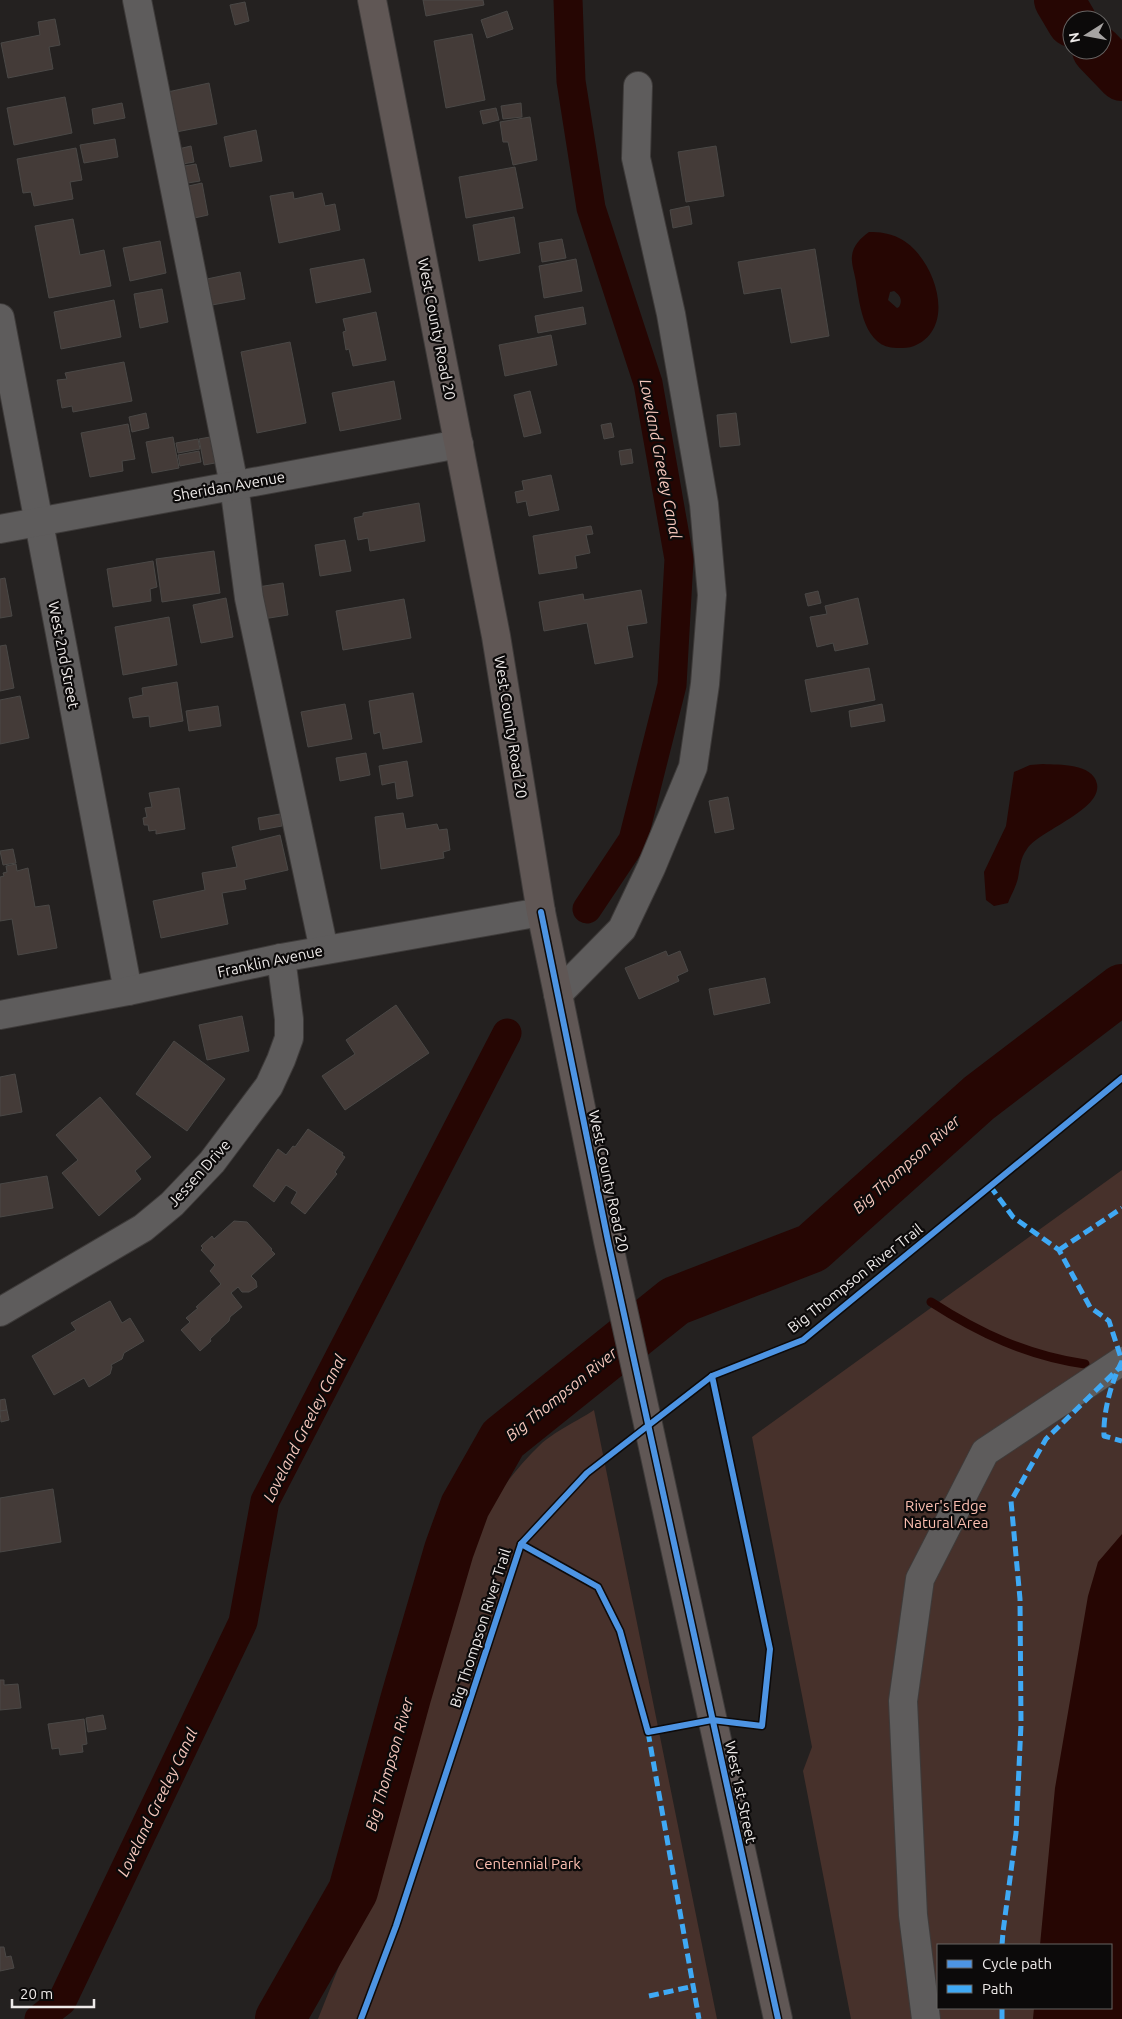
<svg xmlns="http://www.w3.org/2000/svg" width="1122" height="2019" viewBox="0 0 1122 2019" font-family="Ubuntu,sans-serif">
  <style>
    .green { fill: #47312b; fill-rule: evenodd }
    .water { fill: #260603; fill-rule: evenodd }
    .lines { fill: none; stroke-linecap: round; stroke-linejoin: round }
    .stream { stroke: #260603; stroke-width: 9 }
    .canal { stroke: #260603; stroke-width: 29 }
    .river { stroke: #260603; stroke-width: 50 }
    .building { fill: #443b38; stroke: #4a4846 }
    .minor-casing { stroke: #3e3b3a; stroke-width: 30 }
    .major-casing { stroke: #3e3b3a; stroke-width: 30 }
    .minor { stroke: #5e5c5c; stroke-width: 28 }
    .major { stroke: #605755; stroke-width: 28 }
    .quiet { stroke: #3fa9f5; stroke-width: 5; stroke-dasharray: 10 5; stroke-linecap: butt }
    .cycleway-casing { stroke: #0c0a0a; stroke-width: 9 }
    .cycleway { stroke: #4d94e3; stroke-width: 6 }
    .labels { text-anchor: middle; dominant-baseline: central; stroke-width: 4.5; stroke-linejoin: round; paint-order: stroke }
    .street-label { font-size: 15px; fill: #eeeae9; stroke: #0c0a0a }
    .park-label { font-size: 15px; fill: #fdbfb1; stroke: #0c0a0a }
    .water-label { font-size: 16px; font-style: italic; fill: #f6c7bc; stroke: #0c0a0a }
  </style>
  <rect width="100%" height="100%" fill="#242120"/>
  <g class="green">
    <path d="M1122,1170V2019H851L803,1771L812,1747L752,1437ZM938,1945H1111V2008H938Z"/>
    <path d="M594,1410L717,2019H318L343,1956L344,1915L363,1877L440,1606C464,1547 494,1489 540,1445C552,1433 579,1420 594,1410Z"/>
  </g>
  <g class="water">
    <path d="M869,232C880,232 889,233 899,238C933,254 960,327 914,346C909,348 903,348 899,348C865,350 860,308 856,282C855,274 851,264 852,256C853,245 861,238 869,232ZM894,291C900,295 903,300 899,307L897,308L888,300L890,292Z"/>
    <path d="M1043,764C1059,765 1093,763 1097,784C1102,810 1040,830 1027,849C1020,858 1020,868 1018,878C1016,887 1011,895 1008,903L994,906L986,900L984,872L1006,826L1014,772L1030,765Z"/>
    <polygon points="1122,1534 1122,2019 1033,2019 1034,2008 1111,2008 1111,1945 1040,1945 1055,1788 1088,1596 1098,1562"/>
  </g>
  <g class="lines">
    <path class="stream" d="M931,1302C979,1333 1028,1356 1085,1364"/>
    <g class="canal">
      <polyline points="568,0 571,81 591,208 648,383 679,559 672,685 633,840 587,909"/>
      <polyline points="39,2019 62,2001 243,1622 265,1501 507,1033"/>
    </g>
    <g class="river">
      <polyline points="1059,0 1072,22"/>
      <polyline points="1097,50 1122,76"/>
      <polyline points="280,2019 353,1891 406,1697 449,1550 465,1506 503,1439 675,1301 812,1248 979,1098 1122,989"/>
    </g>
  </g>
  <g class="building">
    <polygon points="423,0 483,0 484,5 426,16"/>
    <polygon points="245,2 249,21 235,25 230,5"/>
    <polygon points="507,11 513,29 487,38 481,20"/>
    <polygon points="55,19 60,45 49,47 53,69 8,78 1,43 40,35 38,22"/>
    <polygon points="472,34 485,100 446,108 434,41"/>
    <polygon points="209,83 217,124 171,133 163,93"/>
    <polygon points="65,97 72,133 14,145 7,108"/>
    <polygon points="122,103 125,118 94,124 92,109"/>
    <polygon points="521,103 522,117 503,119 501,106"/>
    <polygon points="496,108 499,120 483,124 480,111"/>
    <polygon points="530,117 537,160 513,165 508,142 503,142 500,122"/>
    <polygon points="256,130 262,161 230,167 224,137"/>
    <polygon points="115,139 118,157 84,163 80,145"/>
    <polygon points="191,146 194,162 177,165 174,150"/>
    <polygon points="716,146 724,196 686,202 678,152"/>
    <polygon points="76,148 82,180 70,182 73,199 34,206 31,192 23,193 17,159"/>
    <polygon points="196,164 200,181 182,184 179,167"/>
    <polygon points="515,167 523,208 466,218 459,177"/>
    <polygon points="202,183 208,215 190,219 184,187"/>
    <polygon points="293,192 294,199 322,193 325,206 335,204 340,230 279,243 270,196"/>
    <polygon points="689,206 692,224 673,228 670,210"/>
    <polygon points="514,217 520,253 479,261 473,225"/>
    <polygon points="73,219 80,255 104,250 111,286 49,298 35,226"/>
    <polygon points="562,239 566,258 542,262 539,243"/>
    <polygon points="160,241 166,273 130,281 123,248"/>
    <polygon points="815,249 829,336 791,343 781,288 744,294 738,262"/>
    <polygon points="364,259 371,292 316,303 310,269"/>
    <polygon points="576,259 582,291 544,298 539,266"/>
    <polygon points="240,272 245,299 212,305 207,279"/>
    <polygon points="162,289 168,322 140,328 134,294"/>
    <polygon points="114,300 121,337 61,349 54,312"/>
    <polygon points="583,307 586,324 538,333 535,316"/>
    <polygon points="376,312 386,360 353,366 349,349 346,350 343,332 346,331 343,319"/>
    <polygon points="551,335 557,365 505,376 499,345"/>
    <polygon points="290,342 306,423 257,433 241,352"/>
    <polygon points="124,362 132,401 73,412 72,406 62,408 57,380 67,379 65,373"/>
    <polygon points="394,381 401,419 340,431 332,393"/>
    <polygon points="530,391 541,433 524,437 514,395"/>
    <polygon points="146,413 149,428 132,432 129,417"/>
    <polygon points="736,413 740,445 720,447 717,415"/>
    <polygon points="611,423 614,437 604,439 601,425"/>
    <polygon points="128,424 135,459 122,461 123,471 90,477 81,433"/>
    <polygon points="173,437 179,468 152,473 146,442"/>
    <polygon points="210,437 215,463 204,465 199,439"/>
    <polygon points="198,439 200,449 178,453 176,443"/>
    <polygon points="631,449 633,463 621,465 619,451"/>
    <polygon points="199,451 201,462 180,466 178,455"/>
    <polygon points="551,475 559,510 529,516 526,501 517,503 515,492 524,490 522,481"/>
    <polygon points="419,503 425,541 370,551 368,538 358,540 354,518 363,516 363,513"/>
    <polygon points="591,526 593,534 586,535 590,553 575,556 577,568 539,574 533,536"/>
    <polygon points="345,540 351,571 320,576 315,545"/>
    <polygon points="214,551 220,593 162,602 156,559"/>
    <polygon points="153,561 157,587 150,589 151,601 113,607 107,569"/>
    <polygon points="5,578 12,616 0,618 0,579"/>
    <polygon points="283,583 288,615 263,619 258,587"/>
    <polygon points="641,590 647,623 627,626 633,657 595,664 587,623 544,631 539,602 583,594 584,600"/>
    <polygon points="818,591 821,603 808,606 805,594"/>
    <polygon points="226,598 233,637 201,643 193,605"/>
    <polygon points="858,598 868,644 835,651 833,643 817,647 810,617 827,614 825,606"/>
    <polygon points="404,599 411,638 343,650 336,611"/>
    <polygon points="169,617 177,665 123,675 115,627"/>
    <polygon points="6,645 14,688 0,691 0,646"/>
    <polygon points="869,668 875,700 811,712 805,680"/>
    <polygon points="177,682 183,721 150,727 149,716 133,718 129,698 143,695 142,688"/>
    <polygon points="413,693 422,742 383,749 380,732 374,734 369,701"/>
    <polygon points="20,696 29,738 0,744 0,700"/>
    <polygon points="345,704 352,739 308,747 301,712"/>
    <polygon points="882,704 885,721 851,727 849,711"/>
    <polygon points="218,706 221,726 189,731 186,711"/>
    <polygon points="366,753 370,775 340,781 336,758"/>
    <polygon points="407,761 413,796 397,799 395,782 382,785 379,766"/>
    <polygon points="179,788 185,829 156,834 156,830 149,831 148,825 144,825 143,818 147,817 145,808 152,807 149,793"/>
    <polygon points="728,797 734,829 715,833 709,801"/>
    <polygon points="403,813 406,829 437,824 439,830 447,829 450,850 443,852 444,858 381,869 375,817"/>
    <polygon points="280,814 282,826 260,830 258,818"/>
    <polygon points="280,835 288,870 244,880 246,889 222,893 228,924 161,938 153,901 205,890 202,873 237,867 232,847"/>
    <polygon points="13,849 16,863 3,865 0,851"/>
    <polygon points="16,864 17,871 28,868 35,907 49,905 57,948 18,955 12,919 0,921 0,877 4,876 3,873 7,872 6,866"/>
    <polygon points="666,951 668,956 680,951 688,971 677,976 679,981 639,999 625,968"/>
    <polygon points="765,978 770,1003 714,1015 709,989"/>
    <polygon points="396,1005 429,1053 345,1110 322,1076 355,1054 346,1040"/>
    <polygon points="242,1016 249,1051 207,1060 199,1025"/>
    <polygon points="174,1041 225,1079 187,1131 136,1094"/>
    <polygon points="15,1074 22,1112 0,1116 0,1077"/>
    <polygon points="100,1097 151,1157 135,1171 141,1179 99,1216 62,1173 78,1160 56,1135"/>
    <polygon points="308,1129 343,1153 342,1155 345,1157 335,1172 337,1174 305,1214 291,1203 297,1192 286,1185 274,1202 253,1186 278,1149 286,1155 293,1146 295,1147"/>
    <polygon points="47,1176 53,1208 0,1217 0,1184"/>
    <polygon points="234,1221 247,1222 272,1249 271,1250 275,1254 251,1276 256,1281 257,1287 249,1292 242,1292 238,1287 231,1293 242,1307 230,1317 229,1321 210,1339 211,1341 200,1351 181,1330 190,1322 186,1318 198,1308 196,1307 221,1284 210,1271 215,1265 201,1250 203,1248 201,1246 212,1236 214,1239"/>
    <polygon points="110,1301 122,1323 130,1318 144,1341 124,1353 122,1359 111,1365 112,1367 110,1374 89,1387 84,1378 54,1395 32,1356 76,1330 71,1323"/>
    <polygon points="5,1399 7,1410 0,1411 0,1400"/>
    <polygon points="7,1410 9,1420 1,1422 0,1411"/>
    <polygon points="53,1489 61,1542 0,1552 0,1498"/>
    <polygon points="0,1680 4,1680 4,1685 18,1684 21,1708 0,1710"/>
    <polygon points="103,1715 106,1729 88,1732 86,1718"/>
    <polygon points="84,1719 87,1744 82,1745 83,1752 60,1755 59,1748 52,1749 48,1724"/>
    <polygon points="0,1947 4,1947 6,1957 11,1956 14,1968 0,1971"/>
  </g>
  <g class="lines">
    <defs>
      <g id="minor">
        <polyline points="137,0 234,485 249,598 324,950"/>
        <polyline points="0,318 128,991"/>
        <polyline points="0,529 459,444"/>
        <polyline points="558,994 622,929 651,868 693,767 705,684 712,595 704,504 671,314 636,158 638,86"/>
        <polyline points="0,1015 128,991 281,958 541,912"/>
        <polyline points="0,1312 143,1228 172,1204 212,1162 269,1086 281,1060 289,1038 289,1019 281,958"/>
        <polyline points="926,2019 913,1915 903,1701 920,1579 985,1452 1122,1361"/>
      </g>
      <polyline id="major" points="372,0 496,636 541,912 558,994 608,1241 778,2019"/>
    </defs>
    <use href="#minor" class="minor-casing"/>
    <use href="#major" class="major-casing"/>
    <use href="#minor" class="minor"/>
    <use href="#major" class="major"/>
    <g class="quiet">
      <path d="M990,1186L1013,1217L1059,1250L1090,1307L1109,1321L1122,1361C1111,1383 1103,1412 1104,1436L1122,1441"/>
      <polyline points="1059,1250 1122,1208"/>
      <polyline points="648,1732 699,2019"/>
      <polyline points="1002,1945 1003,1932 1016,1833 1021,1724 1020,1599 1011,1501 1046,1439 1118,1369 1122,1368"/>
      <polyline points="649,1996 694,1986"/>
      <polyline points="1002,2019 1002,2008"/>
    </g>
    <defs>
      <g id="cycleway">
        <polyline points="541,912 608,1241 778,2019"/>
        <polyline points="521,1544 598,1587 620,1631 648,1732 712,1720 762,1726 770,1649 712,1376"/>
        <polyline points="361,2019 396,1926 521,1544 587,1473 712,1376 803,1340 1122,1078"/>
      </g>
    </defs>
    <use href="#cycleway" class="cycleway-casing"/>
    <use href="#cycleway" class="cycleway"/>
  </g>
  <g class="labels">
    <g class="street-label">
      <text transform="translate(437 329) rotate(79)">West County Road 20</text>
      <text transform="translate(229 486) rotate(-10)">Sheridan Avenue</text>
      <text transform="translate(64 655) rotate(79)">West 2nd Street</text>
      <text transform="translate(511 727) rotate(81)">West County Road 20</text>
      <text transform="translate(270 961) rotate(-12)">Franklin Avenue</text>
      <text transform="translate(199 1173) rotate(-48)">Jessen Drive</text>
      <text transform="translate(609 1181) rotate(78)">West County Road 20</text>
      <text transform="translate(855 1278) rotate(-38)">Big Thompson River Trail</text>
      <text transform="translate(480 1628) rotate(-72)">Big Thompson River Trail</text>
      <text transform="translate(741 1792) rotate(78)">West 1st Street</text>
    </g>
    <g class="park-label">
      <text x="946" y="1505">River's Edge<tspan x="946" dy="17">Natural Area</tspan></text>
      <text x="528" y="1863">Centennial Park</text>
    </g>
    <g class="water-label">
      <text transform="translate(661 459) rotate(79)">Loveland Greeley Canal</text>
      <text transform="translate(906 1164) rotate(-42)">Big Thompson River</text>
      <text transform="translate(561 1394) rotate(-39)">Big Thompson River</text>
      <text transform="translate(304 1428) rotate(-63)">Loveland Greeley Canal</text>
      <text transform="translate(389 1764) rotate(-74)">Big Thompson River</text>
      <text transform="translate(157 1802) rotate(-64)">Loveland Greeley Canal</text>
    </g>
  </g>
  <rect x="937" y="1944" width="175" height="65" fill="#0c0a0a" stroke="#666463"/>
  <rect x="947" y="1960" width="25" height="8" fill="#4d94e3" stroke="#666463"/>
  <text x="982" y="1969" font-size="15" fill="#eeeae9">Cycle path</text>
  <rect x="947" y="1985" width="25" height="8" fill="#3fa9f5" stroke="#666463"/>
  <text x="982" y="1994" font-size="15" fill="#eeeae9">Path</text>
  <g transform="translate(1087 35) rotate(259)"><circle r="24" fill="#0c0a0a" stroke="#666463"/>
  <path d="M0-4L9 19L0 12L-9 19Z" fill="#a7a4a3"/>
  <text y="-8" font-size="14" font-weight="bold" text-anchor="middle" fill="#eeeae9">N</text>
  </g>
  <path d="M12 1999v8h82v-8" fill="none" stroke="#eeeae9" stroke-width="2.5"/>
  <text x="20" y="1999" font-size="15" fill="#eeeae9" stroke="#0c0a0a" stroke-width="4" paint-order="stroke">20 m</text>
</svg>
